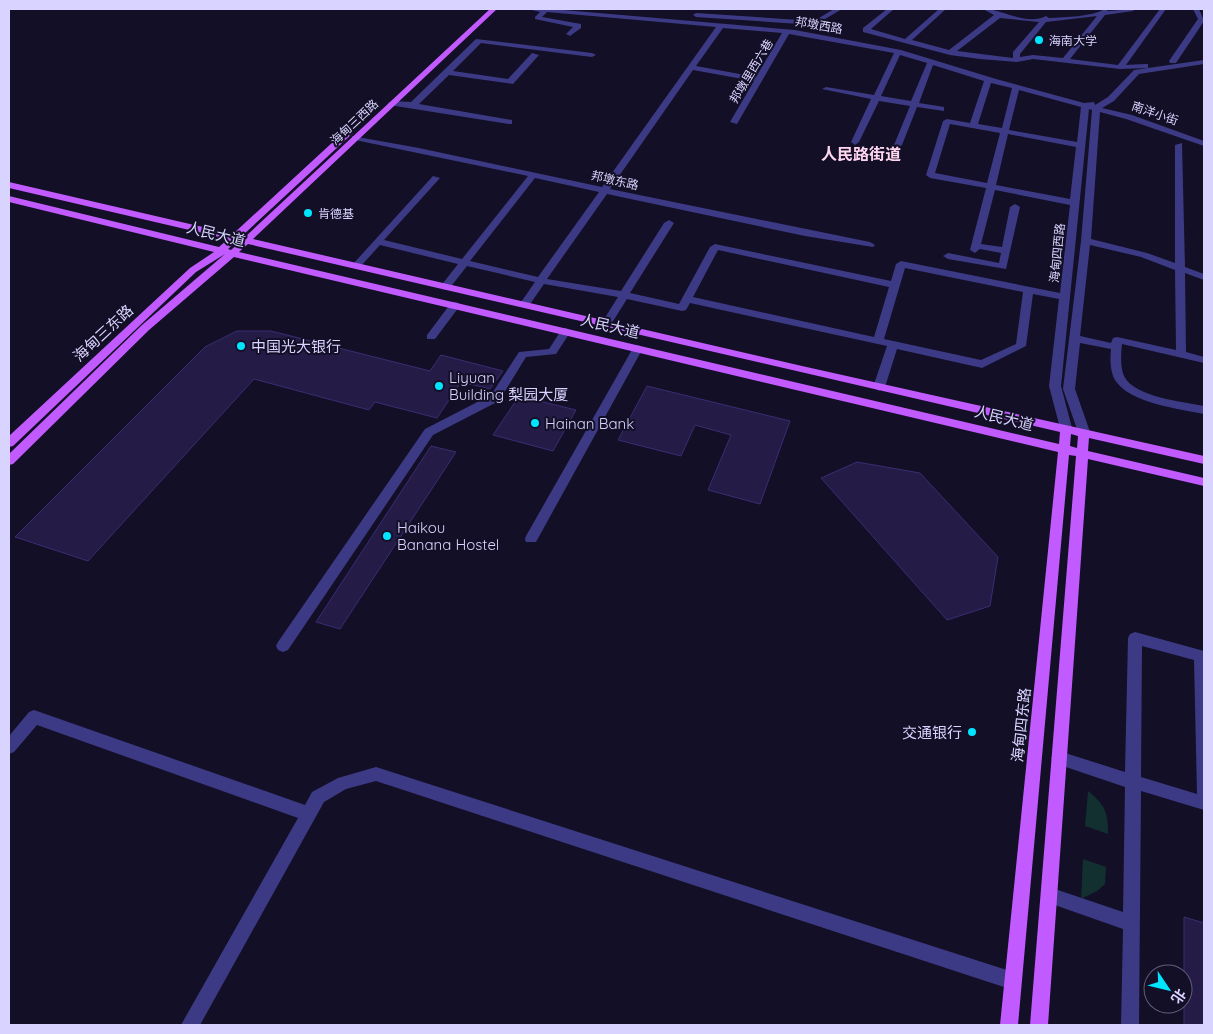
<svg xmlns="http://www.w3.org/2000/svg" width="1213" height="1034" viewBox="0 0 1213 1034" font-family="Quicksand,'Noto Sans SC',sans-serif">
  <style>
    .green { fill: #12302f }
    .building { fill: #241b47; stroke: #3b2d73 }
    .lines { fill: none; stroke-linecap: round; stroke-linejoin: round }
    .minor { fill: #3d3a85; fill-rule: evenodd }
    .major { fill: #c25bff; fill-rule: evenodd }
    .poi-dot { fill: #00e5ff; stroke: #130f26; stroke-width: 2 }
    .labels { text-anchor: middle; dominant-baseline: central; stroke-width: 4; stroke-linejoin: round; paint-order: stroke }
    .far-street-label { font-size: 12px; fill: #d9d4ff; stroke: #130f26 }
    .far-poi-label { font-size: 12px; fill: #d9d4ff; stroke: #130f26; text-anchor: start }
    .street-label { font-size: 15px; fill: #d9d4ff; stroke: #130f26 }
    .poi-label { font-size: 15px; fill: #d9d4ff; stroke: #130f26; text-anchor: start }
    .far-district-label { font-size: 16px; font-weight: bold; fill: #ffd6f0; stroke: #130f26 }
  </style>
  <rect width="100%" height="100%" fill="#130f26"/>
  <g class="green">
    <path d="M1088,791C1105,805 1108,812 1108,834L1085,826Z"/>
    <polygon points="1083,859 1106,867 1105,884 1097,891 1081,899"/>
  </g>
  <g class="building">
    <polygon points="237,331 271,331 430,371 441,355 503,371 490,389 461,382 437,418 375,402 369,410 254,379 88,561 15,537 205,347"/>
    <polygon points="647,386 790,421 760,504 708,490 731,435 695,425 681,456 618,440"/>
    <polygon points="519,396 576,410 553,451 493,435"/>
    <polygon points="431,446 456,452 340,629 316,622"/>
    <polygon points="857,462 920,473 998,557 990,606 947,620 821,478"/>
    <polygon points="1184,917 1204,923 1204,1025 1184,1025"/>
  </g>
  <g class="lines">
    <g class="minor">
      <path d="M528,9H552L795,30L901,50L996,79L1084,103L1094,102L1095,105L1108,97L1134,70L1204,60V64L1139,74L1114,101L1102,108L1132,115L1204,141V146L1126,119L1100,112L1091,239L1147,253L1175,263V145L1182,143L1185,267L1204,274V280L1185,273L1186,352L1204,357V363L1122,344C1121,354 1120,367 1124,376C1134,397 1184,402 1204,406V414C1179,409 1129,403 1115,380C1110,371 1110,359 1111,349L1080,343L1075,389L1090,432L1084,436L1078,432L1063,389L1081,241L1092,110L1089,109L1061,386L1072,428L1066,432L1060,428L1049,386L1059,299L1033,294L1026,346L982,368L897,349L885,387L879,391L873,387L887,346L690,303L686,310L682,311L627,299L610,326L606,327L601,324L618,297L544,284L528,307L524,308L519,305L535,282L467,266L449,289L445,290L440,287L458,264L380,245L360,267H354V263L433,176L440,178L384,240L462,259L528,176L355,140H352V136L419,148L602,187L716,27L547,12L542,17L581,24V28L570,36L566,34L573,27L535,19V17L540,12ZM723,28L782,33L756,77L696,66ZM789,34L894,53L874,95L826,87L822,89L871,99L851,142L855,145L859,142L879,101L910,106L894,145L898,148L902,145L917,107L944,111V107L919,103L933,65L984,81L970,123L947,119L943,121L926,175L930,178L986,188L970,250L975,253L980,249L1001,253L999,263L948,253L943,256L948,259L1006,269L1020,207L1015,204L1010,207L1002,247L981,244L995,190L1070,205L1060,293L901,261L896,264L891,281L715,244L710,247L679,304L630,293L674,223L669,220L664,223L621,291L547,279L607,194L805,236L873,247L875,245L870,242L610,189L693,70L754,81L730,122L737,124ZM900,55L927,63L911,101L881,96ZM991,83L1012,88L1002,128L978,124ZM1019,90L1081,107L1077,142L1009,130ZM950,124L1000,133L987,183L935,173ZM1008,134L1076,147L1070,199L996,185ZM535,178L599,192L538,277L470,261ZM1090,245L1141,257L1175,270L1176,350L1117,337L1113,338L1111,343L1080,336ZM718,250L889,287L874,337L693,297ZM905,268L1023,292L1016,344L981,360L884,339Z"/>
      <polygon points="834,9 842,9 815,25 696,17 693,15 696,13 814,21"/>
      <path d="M887,9H894L871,29L905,39L939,9H946L912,40L949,50L994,15L983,9C1003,9 1026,26 1046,16L1049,18C1067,17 1090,17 1105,9L1108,11L1136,9L1133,11L1105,15L1070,59L1118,65L1160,9H1166L1126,65L1145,64H1148V68L1120,69L1033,59L1017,62L980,59L950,55L863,32V28ZM1097,16L1063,58L1033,55L1020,57V54L1046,22ZM1000,18L1039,22L1013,52V58L957,51Z"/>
      <polygon points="1193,9 1199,9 1204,21 1176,63 1170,63 1169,61 1198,19"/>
      <polygon points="476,39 592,53 596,55 592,57 481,43 453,71 508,79 532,53 539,55 513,84 449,75 419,104 512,120 512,124 509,124 389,105 388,103 392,101 411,102"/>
      <polygon points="455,302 459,303 459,307 435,339 427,339 427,335 451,303"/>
      <polygon points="566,328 571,331 556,354 526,357 499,401 433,435 288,650 283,652 278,650 276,646 278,642 425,429 491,395 519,352 549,349 562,329"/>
      <polygon points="638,345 643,348 536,542 526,542 525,539 526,536 633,348"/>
      <path d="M1135,632L1204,651V810L1141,791L1139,1025H1121L1123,929L1049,903L1043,901L1041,895L1043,889L1049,887L1123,912L1125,787L1054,763L1051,758L1054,753L1059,751L1125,772L1128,638L1130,634ZM1142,646L1194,660L1197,794L1141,777Z"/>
      <polygon points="34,710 305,805 312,792 338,778 376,767 1013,972 1019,975 1022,981 1019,987 1013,990 376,781 346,789 324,802 200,1025 181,1025 298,818 37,725 14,752 9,754 9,736 29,712"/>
    </g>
    <path class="major" d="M490,9H497L253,239L802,366L1204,456V464L1089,438L1088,451L1204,478V486L1088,459L1048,1025H1030L1076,456L1069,455L1018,1025H1000L1058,452L234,257L149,330L13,464L9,465V454L142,325L225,254L196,272L13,446L9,447V436L190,268L214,252L9,202V196L219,247L228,239L9,188V182L233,234L347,129H353V133L242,236L245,237ZM237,241L240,242L231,250L228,249ZM248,244L1060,432L1059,444L239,252ZM1071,434L1078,436L1077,448L1070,446Z"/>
  </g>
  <g class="poi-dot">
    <circle cx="1039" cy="40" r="5"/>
    <circle cx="308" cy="213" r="5"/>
    <circle cx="241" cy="346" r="5"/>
    <circle cx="439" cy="386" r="5"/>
    <circle cx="535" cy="423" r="5"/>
    <circle cx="387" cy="536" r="5"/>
    <circle cx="972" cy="732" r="5"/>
  </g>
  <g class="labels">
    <g class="far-street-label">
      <text transform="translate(819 25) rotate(10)">邦墩西路</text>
      <text transform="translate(751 71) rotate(-59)">邦墩里西六巷</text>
      <text transform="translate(1155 113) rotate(19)">南洋小街</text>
      <text transform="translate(354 122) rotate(-43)">海甸三西路</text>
      <text transform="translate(615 180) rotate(13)">邦墩东路</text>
      <text transform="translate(1057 253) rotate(-84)">海甸四西路</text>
    </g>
    <g class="far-poi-label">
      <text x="1049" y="40">海南大学</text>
      <text x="318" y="213">肯德基</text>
    </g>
    <g class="street-label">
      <text transform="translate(216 234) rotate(14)">人民大道</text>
      <text transform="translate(610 326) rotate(13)">人民大道</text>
      <text transform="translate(103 333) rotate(-43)">海甸三东路</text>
      <text transform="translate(1004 418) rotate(14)">人民大道</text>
      <text transform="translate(1021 725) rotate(-84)">海甸四东路</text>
    </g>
    <g class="poi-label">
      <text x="251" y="346">中国光大银行</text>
      <text x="449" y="377">Liyuan<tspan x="449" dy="17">Building 梨园大厦</tspan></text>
      <text x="545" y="423">Hainan Bank</text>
      <text x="397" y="527">Haikou<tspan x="397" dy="17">Banana Hostel</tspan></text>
      <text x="962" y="732" text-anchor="end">交通银行</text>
    </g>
    <g class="far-district-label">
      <text x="861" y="154">人民路街道</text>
    </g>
  </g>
  <rect width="1213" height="1034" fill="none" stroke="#d9d4ff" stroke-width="20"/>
  <g transform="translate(1168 989) rotate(125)"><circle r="24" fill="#130f26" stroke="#625e7d"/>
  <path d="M0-4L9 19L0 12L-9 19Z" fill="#00e5ff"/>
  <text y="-8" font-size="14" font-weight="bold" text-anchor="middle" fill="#d9d4ff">北</text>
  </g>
</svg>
